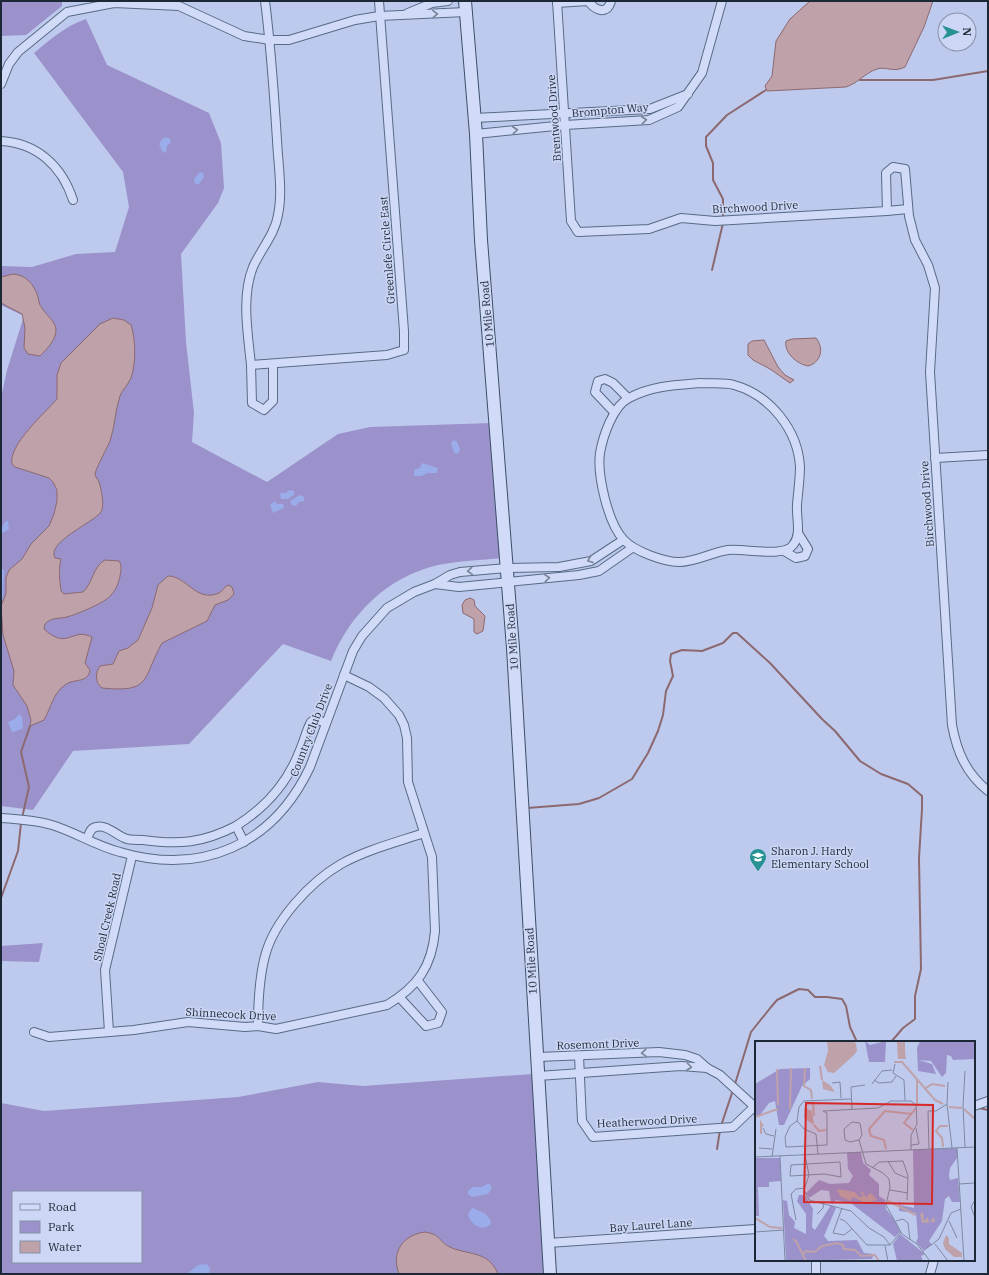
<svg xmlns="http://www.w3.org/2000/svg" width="989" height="1275" viewBox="0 0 989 1275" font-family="'IBM Plex Serif',serif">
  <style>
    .green { fill: #9b92cb; fill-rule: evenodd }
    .sand { fill: #9aacea }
    .water { fill: #bfa1a9; stroke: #8c6970 }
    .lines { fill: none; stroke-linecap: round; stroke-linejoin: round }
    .stream { stroke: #8c6970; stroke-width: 2 }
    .street-casing { stroke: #576b85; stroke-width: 10 }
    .secondary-casing { stroke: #3a4f67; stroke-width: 14 }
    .street { stroke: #d1dbf8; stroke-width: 8 }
    .secondary { stroke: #d1dbf8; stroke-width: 12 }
    .oneway { stroke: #768296 }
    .labels { text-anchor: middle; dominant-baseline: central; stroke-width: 3; stroke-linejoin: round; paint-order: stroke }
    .street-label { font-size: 11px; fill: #1c2835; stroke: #cdd7f5 }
    .poi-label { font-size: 11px; fill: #1c2835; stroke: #cdd7f5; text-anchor: start }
    .inset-river { fill: none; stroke: #bfa1a9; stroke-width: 2 }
    .inset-road { fill: none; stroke: #7d89a3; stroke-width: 1 }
    .view { fill: #d62828; fill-opacity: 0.15; stroke: #d62828; stroke-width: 2 }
    .inset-edge { fill: none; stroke: #1c2835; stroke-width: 2 }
  </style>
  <rect width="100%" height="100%" fill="#becaed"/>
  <g class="green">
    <polygon points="1,1 62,1 62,6 26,35 1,36"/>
    <path d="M86,19L107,65L209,113L221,143L224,188L218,203L181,254L186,342L194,413L192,442L267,482L338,434L370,427L492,423L502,558C481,560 459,561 438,565C387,577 350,614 331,661L283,644L189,744L73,751L33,810L1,806V398L7,370L24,316L1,305V266L32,267L76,254L115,252L129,207L123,172L34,53C51,39 65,26 86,19Z"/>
    <polygon points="43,943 39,962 1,961 1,946"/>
    <path d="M533,1074L545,1274H1V1103L44,1111L238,1097L318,1082L363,1086ZM13,1192H141V1262H13Z"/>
  </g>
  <g class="sand">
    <polygon points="166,137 170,139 171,142 167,146 166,153 162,151 159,144 162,139"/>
    <polygon points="200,172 203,173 204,177 199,184 195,184 194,179"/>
    <polygon points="454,440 457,442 460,449 458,454 454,453 451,443"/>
    <polygon points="422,463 438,468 437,473 428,473 421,476 414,476 414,470 420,468"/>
    <polygon points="289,490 294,491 294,495 288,499 281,499 280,493 286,493"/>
    <polygon points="300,495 304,497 304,501 299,502 296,506 292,505 290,501"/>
    <polygon points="275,501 277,504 283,504 284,508 273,513 270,505"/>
    <polygon points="6,521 8,521 9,529 1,534 1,528"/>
    <polygon points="2,568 4,571 3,596 1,603"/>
    <polygon points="19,714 22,717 23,727 22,729 12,732 8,722 15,719"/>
    <polygon points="487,1184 490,1184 492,1188 488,1194 472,1197 468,1194 468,1191 473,1187 482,1187"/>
    <path d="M473,1208L486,1214L491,1221L490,1225C481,1232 471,1224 468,1215L470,1210Z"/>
    <polygon points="207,1264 210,1269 209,1274 187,1274 198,1265"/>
  </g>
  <g class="water">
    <path d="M810,1H933L924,27L905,67C894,73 885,66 877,69C865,73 858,83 846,87L767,91L765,86L772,76L776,41L790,19Z"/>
    <path d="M13,274C26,275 34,284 38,297C39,301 39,305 42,308C46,315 56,322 56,330C56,340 47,349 40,356L28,354L24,348L25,328L22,314L1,303V277Z"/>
    <path d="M113,318L124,320L131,325C136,341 136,362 131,378C128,385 122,390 120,396C115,411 115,426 110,441C107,448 96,468 95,474C95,477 98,479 99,482C101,489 105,505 101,512C93,523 46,542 55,558L61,559C58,570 60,581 61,591L64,594L83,592C93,583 93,566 105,560L119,561C122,565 121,570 120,576C119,582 116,590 111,595C105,603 77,614 67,617C59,619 51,617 45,624L44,629C68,651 71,627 92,637L85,663L90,670C88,684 73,678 65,685C53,693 51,708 44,720L30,726L31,720L27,706L13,685L14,671L3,635L1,606L6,594V578L9,570L22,559L31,544L49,526L54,514L57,501V490L53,482L49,478L15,467L12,464C8,445 45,413 57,399V375L61,363L100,324Z"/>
    <path d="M816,338C825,349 820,363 808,366C797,364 784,353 786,341L792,339Z"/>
    <polygon points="764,340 778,367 785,375 794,380 790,383 770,369 753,360 748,355 748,344 752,341"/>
    <path d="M168,576C187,576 196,603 219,593C223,591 224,587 228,585L232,587L234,594L228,600L215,605L207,621L162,643C142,679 152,693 102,688C95,683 95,673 100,666L113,664L119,651L128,648L138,640L152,608L158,585Z"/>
    <polygon points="470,598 474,600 475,606 485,616 483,631 477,634 474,632 474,619 463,613 462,605 465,600"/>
    <path d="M425,1232C441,1235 438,1240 448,1246C466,1256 488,1249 498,1274H399C391,1253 402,1235 425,1232Z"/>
  </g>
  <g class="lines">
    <g class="stream">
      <polyline points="860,80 933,80 988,71"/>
      <polyline points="723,218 723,199 713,180 713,163 706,146 706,137 727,115 766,90"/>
      <polyline points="712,270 723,223"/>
      <polyline points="527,808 579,804 599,798 632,779 648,753 658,731 663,715 666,691 673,676 670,661 671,654 682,650 702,651 723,643 733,633 737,633 770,663 822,719 835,731 860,761 881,774 908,784 922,796 922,809 919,858 921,969 915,996 915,1019 903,1028 891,1042"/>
      <polyline points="22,818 29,787 21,752 30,726"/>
      <polyline points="1,898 18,851 21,823"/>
      <polyline points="735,1084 751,1032 771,1007 777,1000 799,989 808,990 815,997 827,997 842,999 846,1006 850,1027 857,1042"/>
      <polyline points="979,1108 988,1110"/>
      <polyline points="721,1126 733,1090"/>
      <polyline points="717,1149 720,1130"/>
    </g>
    <defs>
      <g id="street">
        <path d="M265,1C271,47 274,93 277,140C278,164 283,191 278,215C275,234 261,249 253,267C241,297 248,334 251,365L387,355L404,350V331L379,1"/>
        <path d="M557,1L571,221L578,232L649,229L681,218L715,221L887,211L886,173L893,167L905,169L909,216L915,240L928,265L935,288L930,372L952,725C957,752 966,773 988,791"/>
        <path d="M557,3L588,1C595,10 607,16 611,1"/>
        <polyline points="408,13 432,3 448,1"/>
        <polyline points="1,84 9,64 18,52 67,12 114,3 179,6 244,36 270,40 289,40 355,20 379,16 466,12"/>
        <polyline points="474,118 650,109 688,94"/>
        <polyline points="476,134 565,125 649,120 678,107 702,73 722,1"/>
        <path d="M1,141C37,143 62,166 73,200"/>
        <polyline points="887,211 908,209"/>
        <polyline points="251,365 252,403 264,410 273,401 273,364"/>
        <path d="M700,383C711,384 724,382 734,385C770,395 798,430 800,467C800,479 798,492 797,505C796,518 802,534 793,545C784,558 743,548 728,550C712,552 696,562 679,562C664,562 634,551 624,540C608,524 597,475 600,453C603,436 613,406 629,398C651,386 675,385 700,383Z"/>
        <polyline points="614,412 595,392 598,381 605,379 613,383 628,398"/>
        <polyline points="935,458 988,455"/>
        <polyline points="784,551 796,558 805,556 808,549 798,533"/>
        <polyline points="435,584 459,587 579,575 599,571 632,548"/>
        <path d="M1,818C18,819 35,820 52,825C75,832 96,846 120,852C202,876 273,845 310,767L353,651L362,636L387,608L414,592L435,584L450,575L460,572L507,568L559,567L591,561L623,540"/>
        <path d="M87,839C89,834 90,828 96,827C107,824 117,836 127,839C132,840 138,840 143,840C179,845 203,843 236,826"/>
        <path d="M244,842L236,826C265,808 288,782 300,750C304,741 306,731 311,722L315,719L326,723"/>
        <polyline points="400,998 426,1026 438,1023 442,1012 418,981"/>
        <path d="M258,1026C258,1003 259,979 265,956C274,921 310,882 341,864C366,850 397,842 424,833"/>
        <path d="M34,1032L49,1037L134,1030L188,1022L245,1027L258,1026L276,1029L387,1005C417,987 432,967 435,931L432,857L408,782L407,738L404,725L399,715L384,698L369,687L344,675"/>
        <polyline points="109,1032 105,970 132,856"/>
        <polyline points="579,1056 582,1121 593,1137 733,1127 754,1107"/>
        <polyline points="538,1057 659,1052 685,1055 697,1059 707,1068 720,1075 756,1108"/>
        <polyline points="538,1076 681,1066 707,1068"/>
        <polyline points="974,1106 988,1101"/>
        <polyline points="548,1243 756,1229"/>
        <polyline points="816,1260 816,1274"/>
        <polyline points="930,1274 934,1260"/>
      </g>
      <polyline id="secondary" points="465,1 476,134 481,240 513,648 550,1274"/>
    </defs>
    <use href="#street" class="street-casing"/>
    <use href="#secondary" class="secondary-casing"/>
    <use href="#street" class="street"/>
    <use href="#secondary" class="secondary"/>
  </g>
  <defs><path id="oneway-chevron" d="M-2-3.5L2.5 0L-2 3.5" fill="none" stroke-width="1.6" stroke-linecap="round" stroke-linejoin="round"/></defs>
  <g class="oneway">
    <use href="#oneway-chevron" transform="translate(435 14) rotate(-2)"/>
    <use href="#oneway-chevron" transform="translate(644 120) rotate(-6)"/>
    <use href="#oneway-chevron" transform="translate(515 130) rotate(-6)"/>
    <use href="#oneway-chevron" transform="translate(590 560) rotate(160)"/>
    <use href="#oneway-chevron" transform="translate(470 571) rotate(175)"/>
    <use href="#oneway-chevron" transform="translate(547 578) rotate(-5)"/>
    <use href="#oneway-chevron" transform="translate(644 1053) rotate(177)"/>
    <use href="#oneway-chevron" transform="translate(689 1067) rotate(7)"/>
  </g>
  <defs>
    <symbol id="school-pin" viewBox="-11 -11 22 30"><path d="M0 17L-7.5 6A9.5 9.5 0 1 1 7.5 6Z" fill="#279194" stroke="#cdd7f5"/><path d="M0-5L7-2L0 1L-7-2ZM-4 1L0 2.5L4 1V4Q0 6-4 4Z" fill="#fff"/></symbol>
  </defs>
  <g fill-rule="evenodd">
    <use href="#school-pin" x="748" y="847" width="20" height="27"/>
  </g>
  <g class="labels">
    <g class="street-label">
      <text transform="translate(610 110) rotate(-5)">Brompton Way</text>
      <text transform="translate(554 118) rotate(-94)">Brentwood Drive</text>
      <text transform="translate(755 207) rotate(-3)">Birchwood Drive</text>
      <text transform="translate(387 250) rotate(-94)">Greenlefe Circle East</text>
      <text transform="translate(487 314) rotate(-95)">10 Mile Road</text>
      <text transform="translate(927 504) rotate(-94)">Birchwood Drive</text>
      <text transform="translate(512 637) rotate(-94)">10 Mile Road</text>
      <text transform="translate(311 730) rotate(-69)">Country Club Drive</text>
      <text transform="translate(107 917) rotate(-77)">Shoal Creek Road</text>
      <text transform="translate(531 961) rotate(-93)">10 Mile Road</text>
      <text transform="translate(231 1014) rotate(3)">Shinnecock Drive</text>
      <text transform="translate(598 1044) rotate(-2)">Rosemont Drive</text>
      <text transform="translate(647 1121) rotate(-3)">Heatherwood Drive</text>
      <text transform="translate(651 1225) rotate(-4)">Bay Laurel Lane</text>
    </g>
    <g class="poi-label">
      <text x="771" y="851">Sharon J. Hardy<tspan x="771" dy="13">Elementary School</tspan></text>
    </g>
  </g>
  <g transform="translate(755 1041)">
    <rect width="220" height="220" fill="#becaed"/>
    <path d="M110,0L115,4L131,0L130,21H114ZM165,0H220V18L198,19L196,15L192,14L191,32L187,36L176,20L164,19L177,23L181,33L163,30L162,7ZM55,27V38L47,45L29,84H24L20,60L14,62L5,74H0V43L25,28ZM202,107V117L195,127L194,135L195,139L203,137L205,161H197L194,155L190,158L187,180L174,200L177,204L168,209L161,201L163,197L161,172L144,170V158L145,164L159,167L158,109ZM106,111L108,122L116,129L114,134L124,143V155L130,159L131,168L141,181L145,191L140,196L97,163L81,159L78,163L76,162L74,150L66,149L54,157L51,152L64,139L75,143L94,142L98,135L93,128L92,112ZM0,117H25L26,140L14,141V146H3L4,175H0ZM44,154H50L58,168L57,186L60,189L76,164L81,167L69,195L73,200L102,199L109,212L119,213L117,218L31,220L28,159L32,160L34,174L40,181L39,187L51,193V173L42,160ZM145,193L170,213L166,215L168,220H142L138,203Z" fill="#9b92cb"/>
    <path d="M72,0H99L101,3L102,10L99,14L79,32L73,31L69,24L73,10ZM150,0V9H146H150L151,18H143L142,1ZM67,39L75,44L80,51L68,48ZM49,67L57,70L59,84L49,77ZM82,148L100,151L104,156L109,155L105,151L107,150L112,157L113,153H117L122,159L110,162L98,156L95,160L85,155ZM168,171L169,180L173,176L174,182L179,176L180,181L167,182L165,173ZM191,194L194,197V203L207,212V216H199L190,208L188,202Z" fill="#bfa1a9"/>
    <path class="inset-river" d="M139,21H147L180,59L188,63M65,25L67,39M50,27L49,45L56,49L57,58M22,28L23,64M171,47L177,43L190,45M58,61L59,75M162,64V39M194,66L207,67M35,68L36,27M209,68L220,78M0,76L23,68M59,84L64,90L71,89M158,89L149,82L161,67M6,93V82L8,85M188,106L187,97L181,90L185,85H193M131,108L129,99L116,95L114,88L130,70L157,73M133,160L161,174M0,177L15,186L27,187M38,198L41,200L51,220M47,214L51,210L60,211L67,205L82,202L88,204L89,208L100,209L106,215L120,214L124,220"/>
    <path class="inset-road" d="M140,23L138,32L149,39L150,59M210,30L208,65L210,106M119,39L124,42L137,41L141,35M193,41L192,63L197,107M77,42L85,41L86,57M117,43L127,30L137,29M97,68L96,46L110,44M42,80L35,85L30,96L31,106L72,104V72L68,70L123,67L136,60H156L161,64L162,83L156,94V109M97,81L105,82L107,94L104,99L95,101L90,99L89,88ZM8,87L11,93L19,95M104,99L111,123L128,132L134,138L135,146L131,164L147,193L162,203L175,220M156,104L164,103L161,87M4,107L17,108M202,107L209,220M174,108L173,70H181L192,63M63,113L61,93L49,88L42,80L44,66L49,60L96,58M50,114L54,134L49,149L54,159L96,170L114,187L129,196L135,204M25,115L30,220M0,116L220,106M17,116L21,88M133,120L140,132L152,137M85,121L86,136L69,133L35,135L36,124ZM117,127L124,121L148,120L153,135L152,159M204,143L220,142M135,149L153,152M220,159L216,166L220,176M87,167L78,192L89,194L97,188M62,173L68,167L69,161M85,178L90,180L112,204H135M41,179L36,153L41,148L50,147M141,180L148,178L153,182L155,199M194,180L202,197M0,191L29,189M180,203L193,220M135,204L146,191M130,205L133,220M168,210L184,198L196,172L206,168"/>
    <path class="view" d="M51,62L178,64L177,163L49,161Z"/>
    <rect width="220" height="220" class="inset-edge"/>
  </g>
  <rect width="989" height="1275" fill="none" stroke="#1c2835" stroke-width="4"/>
  <rect x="12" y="1191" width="130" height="72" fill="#cdd7f5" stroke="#8691a8"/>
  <rect x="20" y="1204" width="20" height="6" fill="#d1dbf8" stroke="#8691a8"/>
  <text x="48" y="1211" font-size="12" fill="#1c2835">Road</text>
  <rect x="20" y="1221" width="20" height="12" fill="#9b92cb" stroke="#8691a8"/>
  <text x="48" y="1231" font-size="12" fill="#1c2835">Park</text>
  <rect x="20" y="1241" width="20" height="12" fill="#bfa1a9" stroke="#8691a8"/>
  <text x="48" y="1251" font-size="12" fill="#1c2835">Water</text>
  <g transform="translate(957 32) rotate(89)"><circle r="19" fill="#cdd7f5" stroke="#8691a8"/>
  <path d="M0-3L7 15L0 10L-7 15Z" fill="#279194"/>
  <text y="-6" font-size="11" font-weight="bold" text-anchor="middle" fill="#1c2835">N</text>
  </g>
</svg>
